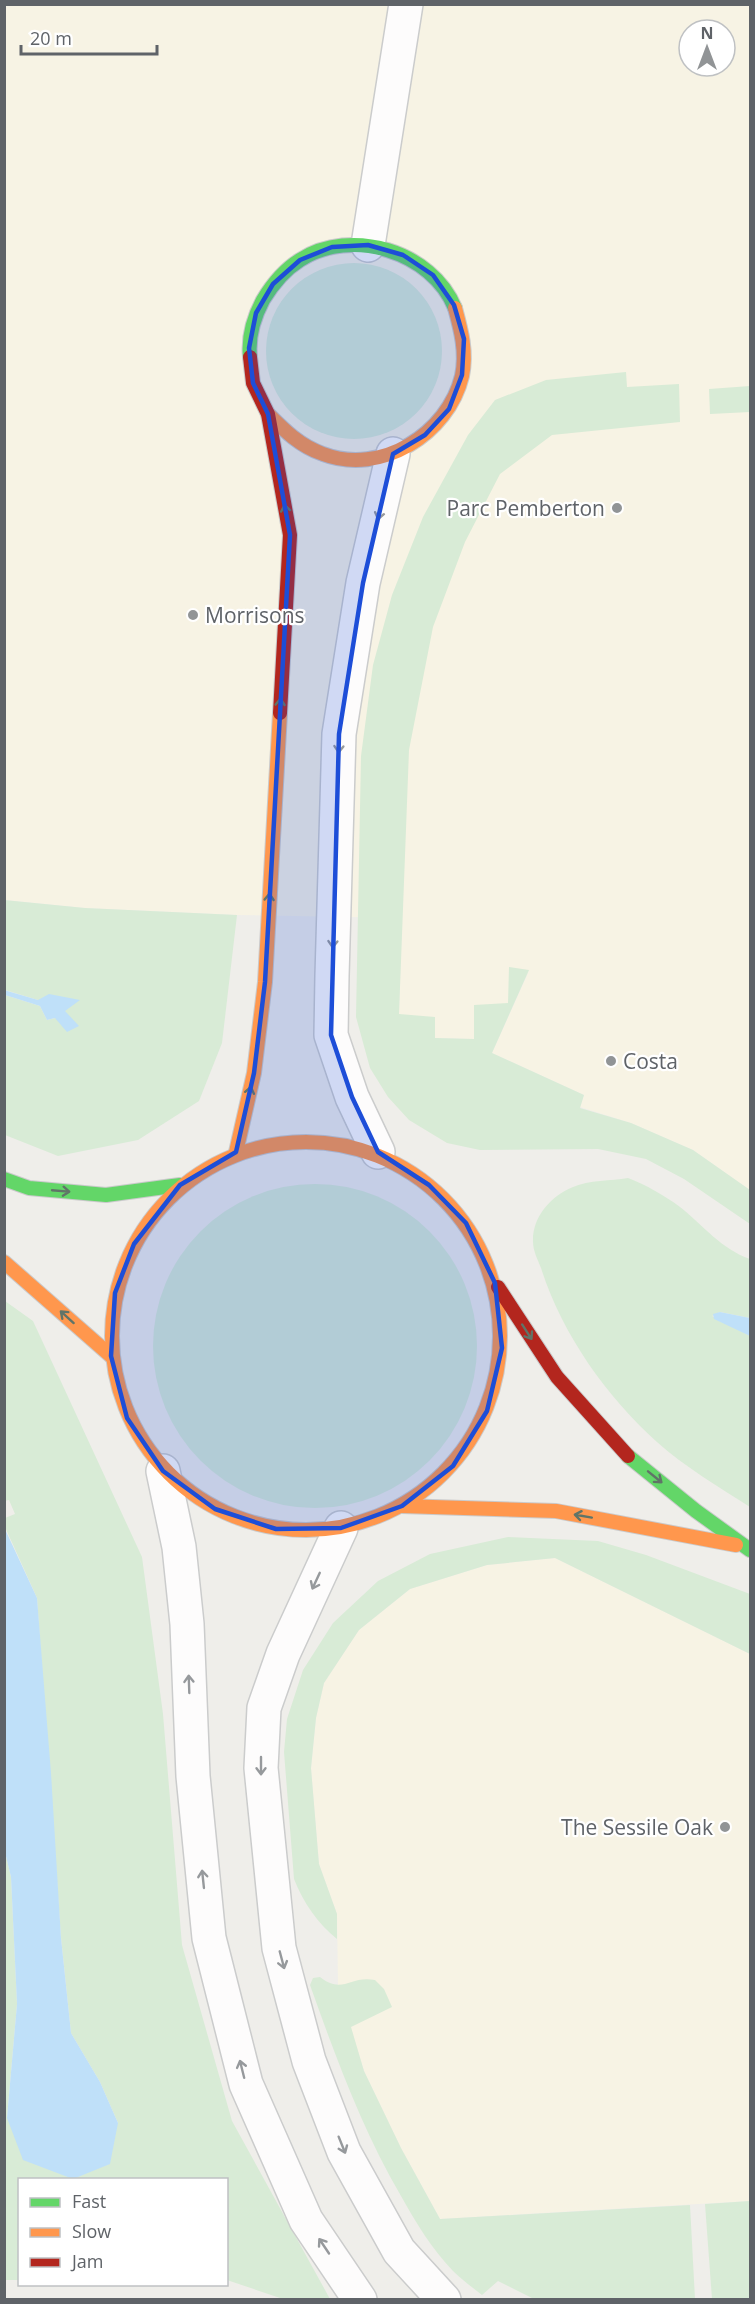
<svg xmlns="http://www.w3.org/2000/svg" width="755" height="2304" viewBox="0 0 755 2304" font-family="'Open Sans',sans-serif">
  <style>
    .commercial { fill: #f7f3e4; fill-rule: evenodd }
    .green { fill: #d8ebd6 }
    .water { fill: #bfe0f9 }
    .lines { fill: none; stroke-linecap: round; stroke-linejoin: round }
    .street-casing { stroke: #cbcccc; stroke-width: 36 }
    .fast-casing { stroke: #cacacb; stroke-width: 16 }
    .slow-casing { stroke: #cacacb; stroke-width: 16 }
    .jam-casing { stroke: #cacacb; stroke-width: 16 }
    .street { stroke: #fdfcfc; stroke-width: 33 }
    .fast { stroke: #63d668; stroke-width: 14 }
    .slow { stroke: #ff974d; stroke-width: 14 }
    .jam { stroke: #b3261e; stroke-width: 14 }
    .oneway { stroke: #96999c }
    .oneway2 { stroke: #607468 }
    .marked { fill: #1d4ed8; fill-opacity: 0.2; stroke: #1d4ed8; stroke-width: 4.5; stroke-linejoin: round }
    .poi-dot { fill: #919496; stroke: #fff; stroke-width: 2 }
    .labels { text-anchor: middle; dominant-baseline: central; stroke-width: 4.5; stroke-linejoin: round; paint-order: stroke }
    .poi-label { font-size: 21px; fill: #5f6368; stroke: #fff; text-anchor: end }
  </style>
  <rect width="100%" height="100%" fill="#efeeea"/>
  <g class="commercial">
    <path d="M4,5H750V1190L693,1150L631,1123L580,1107L584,1095L492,1053L529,971L509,1003L474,1039L434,1038L399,1014L402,918L237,915L85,908L5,900ZM689,30H725V66H689Z"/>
    <polygon points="555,1558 750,1654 750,2201 440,2219 401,2148 364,2071 338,1986 337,1914 319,1864 311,1768 316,1718 324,1683 359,1630 410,1589 487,1565"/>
  </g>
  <g class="green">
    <circle cx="354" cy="351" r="88"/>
    <polygon points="626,372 627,387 679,384 680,422 552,435 500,474 465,542 433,627 409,750 399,1014 435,1017 435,1038 474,1039 474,1005 508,1003 509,967 529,970 492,1053 584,1095 580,1108 631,1123 693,1150 750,1190 750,1224 684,1179 646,1159 598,1149 480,1150 447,1143 409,1120 388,1097 370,1068 356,1017 361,756 373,665 392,595 423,517 468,435 495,400 546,380"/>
    <polygon points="750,386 750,412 710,414 709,389"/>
    <polygon points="4,900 85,908 237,915 222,1043 199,1101 138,1140 58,1156 5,1135 5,995 40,1006 47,1020 55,1018 78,1026 38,1000 5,990"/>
    <path d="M628,1178C646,1185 664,1195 680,1207C704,1226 721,1249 750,1259V1318L720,1312L712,1316L750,1336V1507C719,1487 685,1467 657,1442C606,1396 562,1334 541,1268C538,1260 533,1251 533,1242C532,1217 551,1196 573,1187C589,1180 611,1181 628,1178Z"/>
    <circle cx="315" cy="1346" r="162"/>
    <polygon points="5,1301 33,1321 142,1557 163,1714 182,1945 232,2121 330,2299 283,2299 227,2280 226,2180 20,2180 19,2280 5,2280 4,1848 11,1877 17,2004 7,2118 118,2123 100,2082 71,2033 61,1938 37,1598 5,1527 5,1518 15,1514 9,1500 4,1501"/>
    <path d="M508,1537L598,1541L646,1555L750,1594V1654L555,1558L487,1565L410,1589L359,1630L324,1683L316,1718L311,1768L319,1864L337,1914V1939C318,1924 303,1902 294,1879L284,1752L287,1719L303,1670L333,1623L378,1581L430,1554Z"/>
    <path d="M320,1977C343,1995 350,1975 375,1980L384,1989L392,2007L351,2027L364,2071L401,2148L440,2219L690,2205L695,2299H534L498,2281L482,2295C472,2287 462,2280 453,2271C432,2249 416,2223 401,2196C362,2129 336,2058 310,1985L313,1978Z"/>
    <polygon points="750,2201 750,2299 712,2299 705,2204"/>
  </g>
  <g class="water">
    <polygon points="4,990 38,1000 49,994 80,1000 65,1011 79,1026 67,1032 55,1018 47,1020 40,1006 5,995"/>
    <polygon points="720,1312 750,1318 750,1336 714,1319 713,1314"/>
    <polygon points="4,1527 37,1598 51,1773 61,1938 71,2033 100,2082 118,2123 110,2164 73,2179 23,2160 7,2118 17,2004 11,1877 4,1848"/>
  </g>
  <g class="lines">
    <defs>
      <g id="street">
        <polyline points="368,245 406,4"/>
        <polyline points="378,1152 352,1097 331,1035 332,976 339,734 363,583 393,454"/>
        <polyline points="163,1471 179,1547 187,1624 193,1776 209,1938 246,2084 306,2220 360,2300"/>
        <polyline points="341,1528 283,1654 264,1708 261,1768 279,1948 309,2061 344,2152 399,2251 444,2300"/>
      </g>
      <g id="fast">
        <path d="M250,357C248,338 254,317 263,300C272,285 284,270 300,260C351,227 432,251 455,308"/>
        <polyline points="4,1179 29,1188 106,1195 180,1185"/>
        <polyline points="628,1456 696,1511 750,1550"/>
      </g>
      <g id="slow">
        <path d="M268,414C285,431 300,446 323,454C381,476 448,434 462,376C467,352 461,330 455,308"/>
        <circle cx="306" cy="1336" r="194"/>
        <polyline points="236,1152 254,1073 265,982 280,713"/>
        <polyline points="4,1262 111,1356"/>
        <polyline points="402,1506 556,1511 736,1545"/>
      </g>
      <g id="jam">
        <polyline points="250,357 253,383 268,414 290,535 280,713"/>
        <polyline points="498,1287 557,1377 628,1456"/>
      </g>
    </defs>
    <use href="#street" class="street-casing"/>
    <use href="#fast" class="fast-casing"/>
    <use href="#slow" class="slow-casing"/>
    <use href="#jam" class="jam-casing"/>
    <use href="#street" class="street"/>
    <use href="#fast" class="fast"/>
    <use href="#slow" class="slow"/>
    <use href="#jam" class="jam"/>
  </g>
  <defs><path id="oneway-shaft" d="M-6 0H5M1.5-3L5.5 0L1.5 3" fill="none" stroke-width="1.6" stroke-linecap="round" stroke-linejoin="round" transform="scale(1.5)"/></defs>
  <g class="oneway">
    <use href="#oneway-shaft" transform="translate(380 511) rotate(103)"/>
    <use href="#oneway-shaft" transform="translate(339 744) rotate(92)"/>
    <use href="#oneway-shaft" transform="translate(333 939) rotate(92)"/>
    <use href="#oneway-shaft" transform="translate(316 1581) rotate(115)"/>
    <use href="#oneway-shaft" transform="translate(189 1684) rotate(-92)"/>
    <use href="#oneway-shaft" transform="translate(261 1766) rotate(90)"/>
    <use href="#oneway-shaft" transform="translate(203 1879) rotate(-96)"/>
    <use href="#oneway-shaft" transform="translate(282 1960) rotate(75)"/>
    <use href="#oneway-shaft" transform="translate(242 2069) rotate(-104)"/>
    <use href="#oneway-shaft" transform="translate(342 2145) rotate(68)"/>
    <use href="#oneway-shaft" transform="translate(324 2246) rotate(-124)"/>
  </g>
  <g class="oneway2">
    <use href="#oneway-shaft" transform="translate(286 513) rotate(-100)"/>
    <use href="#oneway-shaft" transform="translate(280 707) rotate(-87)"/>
    <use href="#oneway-shaft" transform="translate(269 902) rotate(-87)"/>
    <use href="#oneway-shaft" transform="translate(249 1095) rotate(-77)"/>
    <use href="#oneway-shaft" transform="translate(61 1191) rotate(5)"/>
    <use href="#oneway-shaft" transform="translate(67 1317) rotate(-138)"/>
    <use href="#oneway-shaft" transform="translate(527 1332) rotate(57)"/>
    <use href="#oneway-shaft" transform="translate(655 1477) rotate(39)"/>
    <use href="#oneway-shaft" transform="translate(583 1516) rotate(-170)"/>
  </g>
  <path class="marked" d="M368,245L403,255L433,275L454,305L464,339L462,375L449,409L425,435L393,454L363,583L339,734L331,1035L352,1097L378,1152L429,1185L466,1223L495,1283L502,1348L487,1411L453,1466L402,1506L341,1528L276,1529L215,1509L163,1471L127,1418L111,1356L115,1293L134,1244L180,1185L236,1152L254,1073L265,982L290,535L268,414L253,383L249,348L256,313L273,284L300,260L332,247Z"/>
  <g class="poi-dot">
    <circle cx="617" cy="508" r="6"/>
    <circle cx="193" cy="615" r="6"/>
    <circle cx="611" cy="1061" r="6"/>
    <circle cx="725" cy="1827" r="6"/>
  </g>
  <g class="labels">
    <g class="poi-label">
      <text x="605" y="508">Parc Pemberton</text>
      <text x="205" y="615" text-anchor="start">Morrisons</text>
      <text x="623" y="1061" text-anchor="start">Costa</text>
      <text x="713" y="1827">The Sessile Oak</text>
    </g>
  </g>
  <rect width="755" height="2304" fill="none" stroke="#5f6368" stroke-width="12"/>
  <rect x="18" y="2178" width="210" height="108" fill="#ffffff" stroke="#bfc1c3" stroke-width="1.5"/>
  <rect x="30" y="2198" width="30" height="9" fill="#63d668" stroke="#bfc1c3" stroke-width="1.5"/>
  <text x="72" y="2208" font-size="18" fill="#5f6368">Fast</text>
  <rect x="30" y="2228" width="30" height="9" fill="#ff974d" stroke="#bfc1c3" stroke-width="1.5"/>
  <text x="72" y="2238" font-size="18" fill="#5f6368">Slow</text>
  <rect x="30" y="2258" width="30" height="9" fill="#b3261e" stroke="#bfc1c3" stroke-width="1.5"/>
  <text x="72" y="2268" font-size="18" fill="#5f6368">Jam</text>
  <g transform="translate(707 48)"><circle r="28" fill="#ffffff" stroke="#bfc1c3" stroke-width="1.5"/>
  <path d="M0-4.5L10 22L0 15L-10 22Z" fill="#919496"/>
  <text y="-9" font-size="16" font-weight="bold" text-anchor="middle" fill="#5f6368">N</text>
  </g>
  <path d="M21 45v9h136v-9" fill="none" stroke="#5f6368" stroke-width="3"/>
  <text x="30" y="45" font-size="18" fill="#5f6368" stroke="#ffffff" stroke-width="4.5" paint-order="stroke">20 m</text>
</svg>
